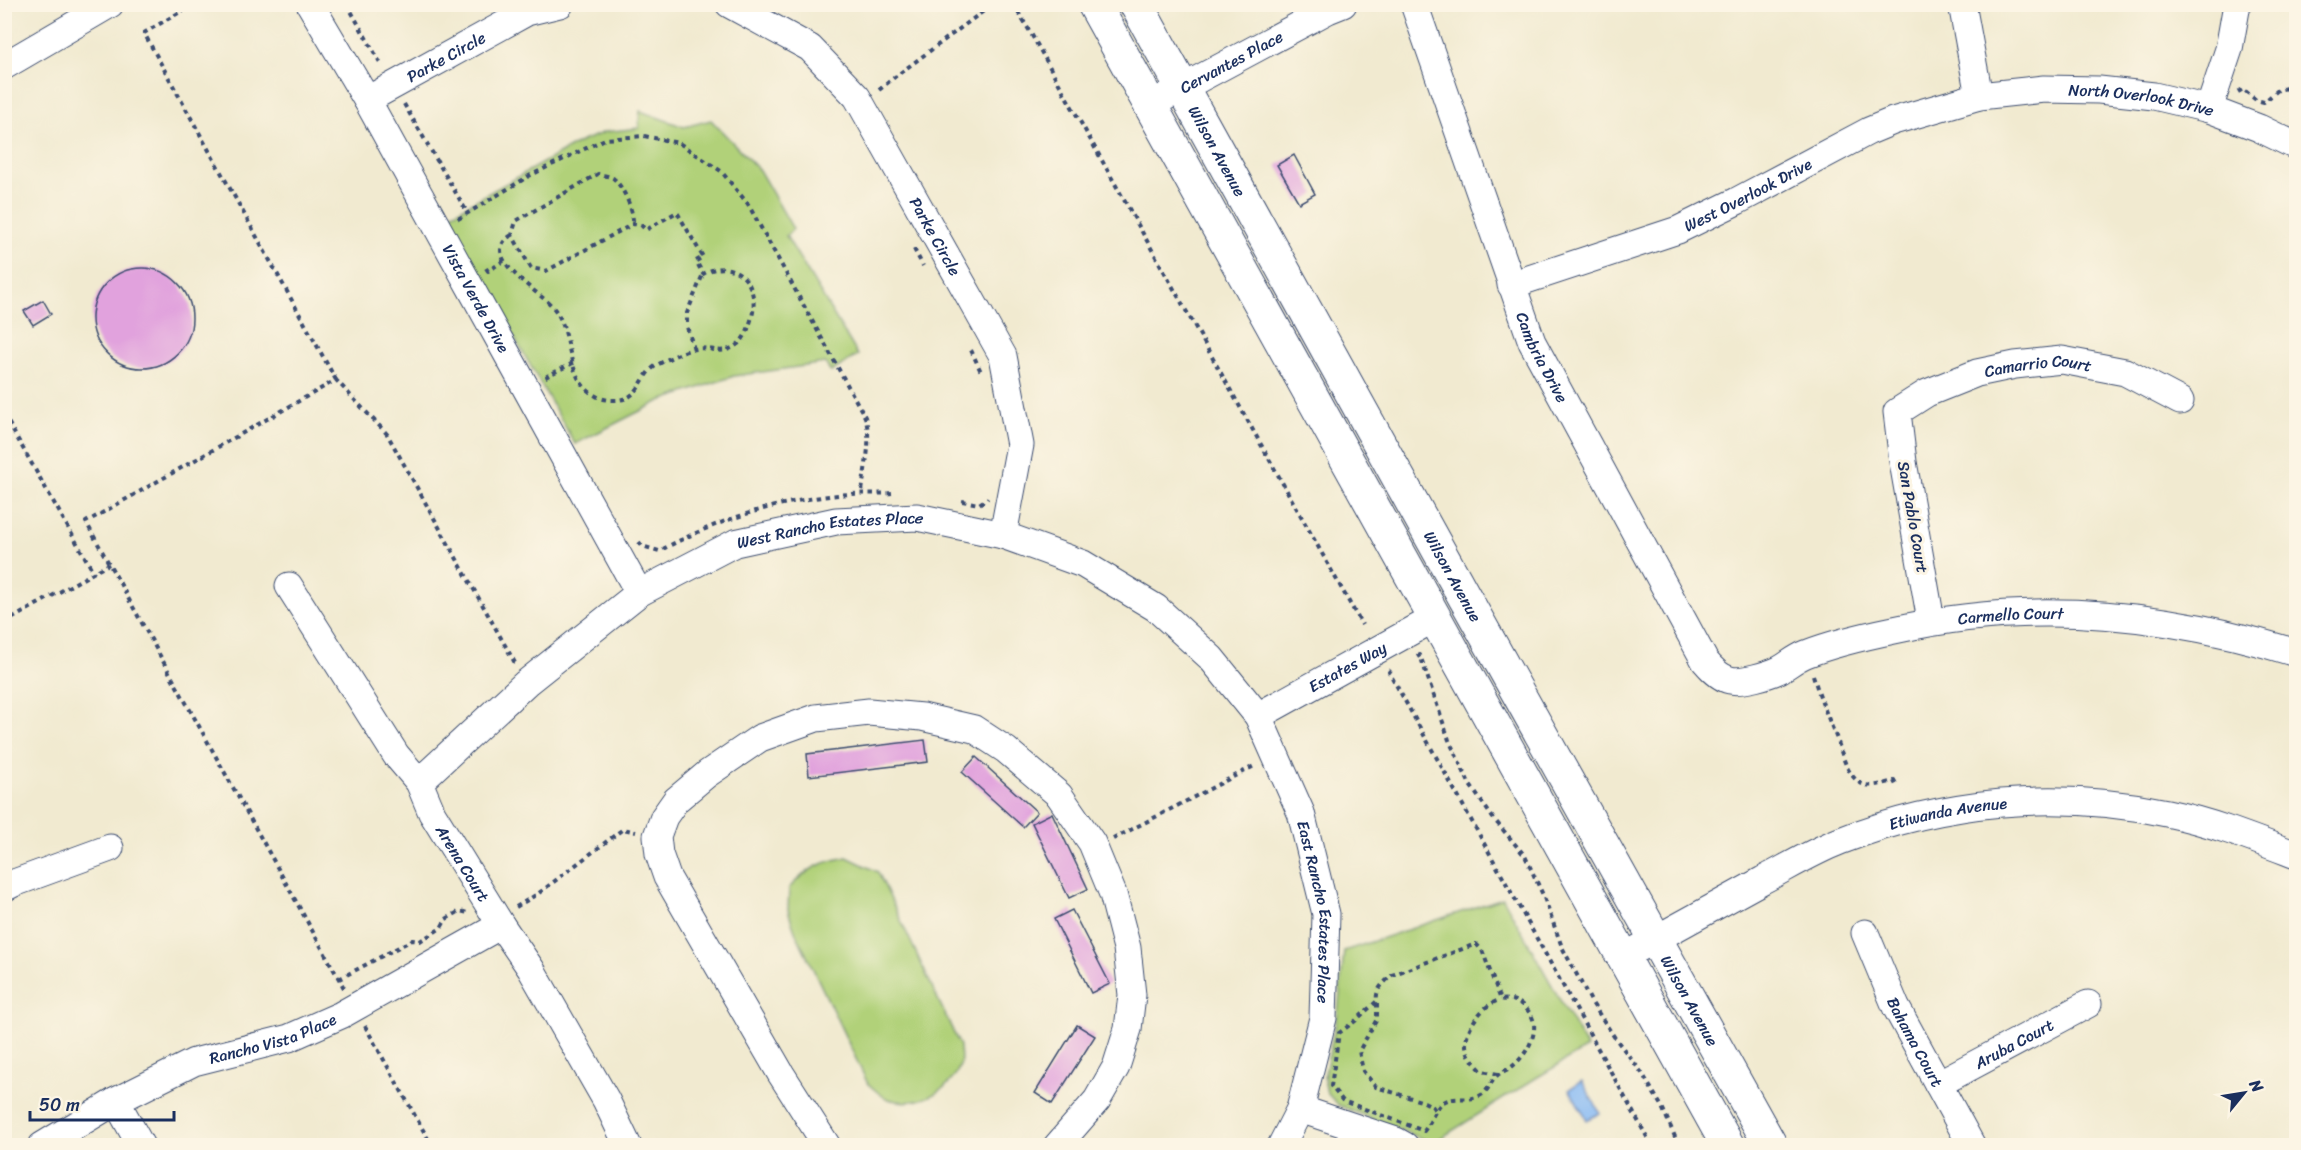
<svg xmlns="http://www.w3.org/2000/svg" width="2301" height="1150" viewBox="0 0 2301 1150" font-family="Sriracha,sans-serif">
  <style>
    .green { fill: #b1d179; stroke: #66806c; stroke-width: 1.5 }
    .water { fill: #87baf4; stroke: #5174a9; stroke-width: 1.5 }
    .building { fill: #e1a2dd }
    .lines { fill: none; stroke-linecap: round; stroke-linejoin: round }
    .minor-casing { stroke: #3b4b6f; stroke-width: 29 }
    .major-casing { stroke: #3b4b6f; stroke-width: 35 }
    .path { stroke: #3b4b6f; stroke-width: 4; stroke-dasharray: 4.5 4.5; stroke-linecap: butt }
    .minor { stroke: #fff; stroke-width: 27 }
    .major { stroke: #fff; stroke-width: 33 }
    .labels { text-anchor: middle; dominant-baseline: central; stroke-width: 6; stroke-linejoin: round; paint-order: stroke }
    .street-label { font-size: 16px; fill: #1b2f5e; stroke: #fcf5e5 }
  </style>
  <rect width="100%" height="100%" fill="#fcf5e5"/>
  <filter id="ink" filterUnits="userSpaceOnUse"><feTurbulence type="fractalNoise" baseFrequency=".0167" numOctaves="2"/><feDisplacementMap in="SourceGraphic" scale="12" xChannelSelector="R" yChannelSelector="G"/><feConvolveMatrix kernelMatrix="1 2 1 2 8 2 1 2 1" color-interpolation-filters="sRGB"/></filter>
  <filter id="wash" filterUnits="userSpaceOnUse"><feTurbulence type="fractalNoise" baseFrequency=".008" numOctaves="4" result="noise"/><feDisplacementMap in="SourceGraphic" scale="24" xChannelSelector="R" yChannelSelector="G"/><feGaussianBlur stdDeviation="1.35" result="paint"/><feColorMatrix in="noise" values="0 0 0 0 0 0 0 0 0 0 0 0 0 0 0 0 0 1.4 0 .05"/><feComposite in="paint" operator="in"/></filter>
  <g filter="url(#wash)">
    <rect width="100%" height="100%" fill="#f1ead0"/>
    <g class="green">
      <polygon points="640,111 684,127 711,120 759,170 793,229 786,236 858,355 831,372 825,363 734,376 660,401 575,444 446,217 580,142 605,132 639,128"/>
      <path d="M847,857L878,872L960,1046C960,1052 962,1059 960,1065C950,1093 914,1109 886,1098C880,1095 873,1088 868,1084L794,929L788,910L789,888C809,868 818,863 847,857Z"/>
      <polygon points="1503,898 1587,1048 1536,1078 1433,1143 1338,1105 1327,1093 1324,1078 1338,1013 1344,951"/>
    </g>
    <polygon class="water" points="1582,1081 1600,1113 1587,1120 1569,1089"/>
    <g id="blocks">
      <g class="building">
        <polygon points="1294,155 1315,194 1299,203 1277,165"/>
        <circle cx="142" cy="318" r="50"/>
        <polygon points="43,300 51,314 33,325 24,311"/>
        <polygon points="925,740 928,762 809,776 807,754"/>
        <polygon points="976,757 1037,812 1023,827 962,772"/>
        <polygon points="1052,813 1088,889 1069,898 1032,823"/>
        <polygon points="1072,910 1110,984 1091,993 1054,919"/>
        <polygon points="1077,1025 1095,1036 1052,1104 1035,1093"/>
      </g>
    </g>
  </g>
  <g filter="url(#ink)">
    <use href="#blocks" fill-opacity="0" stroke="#3b4b6f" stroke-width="1.5"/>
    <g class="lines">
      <defs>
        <g id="minor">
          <path id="s1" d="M310,4L367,100L639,593"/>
          <path id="s2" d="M729,4L810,48L857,97L1003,356L1020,445L1003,535"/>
          <path id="s3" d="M1414,4L1532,342L1705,661C1711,668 1720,678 1730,680C1741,683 1768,675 1779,670C1788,665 1796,658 1806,654C1834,643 1865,636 1894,630C2029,599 2164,612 2296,653"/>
          <polyline points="1962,4 1979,96"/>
          <polyline points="4,66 110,4"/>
          <path id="s4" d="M367,100L527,12L560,4"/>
          <path id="s5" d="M1150,105L1328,10L1343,4"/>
          <polyline points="2209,109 2229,49 2237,4"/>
          <path id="s6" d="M1511,285L1678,230L1737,201L1869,131L1893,121L1979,96L2044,89L2099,90L2154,96L2209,109L2259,128L2296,146"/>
          <path id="s7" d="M289,586L396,755L419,782L432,813L501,925L531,969L606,1100L628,1146"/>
          <path id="s8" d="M1931,621L1903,462L1897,412L1927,393L1977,373L2015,365L2062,360L2125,372L2180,401"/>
          <path id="s9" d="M1258,716L1435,618"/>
          <path id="s10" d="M419,782L526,683L639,593L735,543L836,521L917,517L1003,535L1083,564L1156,608L1211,658L1258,716L1301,813L1326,914L1323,1018L1300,1109L1281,1146"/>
          <polyline points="4,888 14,883 110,848"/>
          <path id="s11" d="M1865,933L1896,1007L1972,1146"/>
          <path id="s12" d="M1623,957C1670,931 1716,906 1763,880C1788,867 1814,851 1840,841C1944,800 2058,790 2167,813C2211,822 2254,839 2296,855"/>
          <path id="s13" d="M1938,1084L2088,1004"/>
          <polyline points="116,1101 141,1146"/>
          <polyline points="1300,1109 1396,1141 1405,1146"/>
          <path id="s14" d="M42,1146L116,1101L194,1062L289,1038L341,1015L501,925"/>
          <polyline points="827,1146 781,1074 667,877 659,854 657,836 664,817 676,800 707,774 760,738 816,718 869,712 922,717 974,729 1006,750 1059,795 1092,843 1113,894 1127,948 1132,995 1128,1029 1116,1067 1097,1100 1057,1146"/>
        </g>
        <g id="major">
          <polyline points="1094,4 1728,1146"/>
          <path id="s15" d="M1136,4L1465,598L1771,1146"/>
        </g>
      </defs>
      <use href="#minor" class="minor-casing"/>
      <use href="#major" class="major-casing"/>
      <g class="path">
        <polyline points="194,4 144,33 336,380"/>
        <polyline points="347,4 382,66"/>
        <polyline points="1013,4 1029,30 1362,625"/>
        <polyline points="879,90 896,76 993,4"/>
        <polyline points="2238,92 2243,89 2256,100 2264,102 2278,90 2296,86"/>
        <polyline points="404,104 467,212"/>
        <path d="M458,219L529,176L605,139L644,136L679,143L721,171L748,204L865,417C873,443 864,467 862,493"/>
        <path d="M512,235C476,255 539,292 551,305C576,331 562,378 596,396C601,399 607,400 613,400C642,401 638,376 657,365C668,359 682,351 695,349C711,345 720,358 738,344C746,338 751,322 753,312C758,280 732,257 703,274L696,261L703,257L677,212L646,230L641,225L633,224L546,271L531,268L512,235L516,221L598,174C602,175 609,176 613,178C623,186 634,211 633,224"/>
        <polyline points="914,249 923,266"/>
        <polyline points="486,268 488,271 505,260"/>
        <polyline points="694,349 687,327 687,313 703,274"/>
        <polyline points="971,350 982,374"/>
        <polyline points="548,378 547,376 573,363"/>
        <polyline points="4,415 94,573"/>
        <polyline points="962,501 979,504 988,498"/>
        <path d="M639,542L642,546L659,551C719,519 782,499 850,494C864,493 878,494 892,493"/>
        <polyline points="4,623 109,564"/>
        <polyline points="1417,657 1420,655 1449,740 1470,785 1493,818 1525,856 1543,895 1562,947 1592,1003 1615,1038 1642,1073 1662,1107 1679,1146"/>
        <polyline points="1391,670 1389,672 1652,1146"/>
        <path d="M1813,675C1819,695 1826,713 1834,732C1842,749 1844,774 1862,784C1871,788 1885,783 1894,781L1896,785"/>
        <polyline points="1113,839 1256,765"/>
        <polyline points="516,907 539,893 623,829 636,832"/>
        <path d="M1476,944L1482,950L1501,1000C1513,998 1521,1002 1529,1012C1542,1028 1528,1053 1514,1065C1510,1069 1503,1071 1499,1074C1490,1081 1489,1093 1477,1097C1466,1101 1451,1095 1441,1104C1434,1111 1430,1124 1424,1131L1343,1101L1331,1086L1339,1033L1354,1022L1377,1001C1375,989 1384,983 1392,975Z"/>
        <polyline points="339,979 412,940 420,941 441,928 446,919 460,911 468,913"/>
        <polyline points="344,988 86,522 336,380 387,434 515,663"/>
        <polyline points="1377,1003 1377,1019 1359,1051 1363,1071 1376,1087 1424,1102 1432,1106 1437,1113"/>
        <polyline points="365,1026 432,1146"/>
        <path d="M1498,1074L1482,1071C1474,1063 1465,1053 1466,1042C1467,1026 1485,1002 1501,1000"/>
      </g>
      <use href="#minor" class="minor"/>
      <use href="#major" class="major"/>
    </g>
  </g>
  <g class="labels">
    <g class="street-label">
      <text stroke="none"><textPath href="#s4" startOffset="90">Parke Circle</textPath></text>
      <text stroke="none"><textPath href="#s5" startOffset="92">Cervantes Place</textPath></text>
      <text stroke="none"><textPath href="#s6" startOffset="670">North Overlook Drive</textPath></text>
      <text stroke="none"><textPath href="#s15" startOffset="168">Wilson Avenue</textPath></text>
      <text stroke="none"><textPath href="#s6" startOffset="254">West Overlook Drive</textPath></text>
      <text stroke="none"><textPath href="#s2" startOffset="320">Parke Circle</textPath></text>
      <text stroke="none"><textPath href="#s1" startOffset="338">Vista Verde Drive</textPath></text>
      <text stroke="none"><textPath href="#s3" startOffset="376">Cambria Drive</textPath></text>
      <text stroke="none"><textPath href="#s8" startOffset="363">Camarrio Court</textPath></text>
      <text transform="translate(1913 517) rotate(80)">San Pablo Court</text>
      <text stroke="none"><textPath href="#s10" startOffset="495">West Rancho Estates Place</textPath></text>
      <text stroke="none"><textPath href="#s15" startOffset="654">Wilson Avenue</textPath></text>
      <text stroke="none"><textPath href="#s3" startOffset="1044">Carmello Court</textPath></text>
      <text stroke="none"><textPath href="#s9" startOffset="102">Estates Way</textPath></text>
      <text stroke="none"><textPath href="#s12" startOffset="358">Etiwanda Avenue</textPath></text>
      <text stroke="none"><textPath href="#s7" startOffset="328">Arena Court</textPath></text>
      <text stroke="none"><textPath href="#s10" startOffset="1197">East Rancho Estates Place</textPath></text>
      <text stroke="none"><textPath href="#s15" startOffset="1140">Wilson Avenue</textPath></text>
      <text stroke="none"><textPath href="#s14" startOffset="256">Rancho Vista Place</textPath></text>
      <text stroke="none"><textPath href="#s11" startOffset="120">Bahama Court</textPath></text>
      <text stroke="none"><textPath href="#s13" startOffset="86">Aruba Court</textPath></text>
    </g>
  </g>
  <rect width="2301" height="1150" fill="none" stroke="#fcf5e5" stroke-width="24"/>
  <g transform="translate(2244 1093) rotate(60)" stroke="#fcf5e5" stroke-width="4.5" paint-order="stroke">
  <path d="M0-4.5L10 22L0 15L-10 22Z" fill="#1b2f5e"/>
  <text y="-9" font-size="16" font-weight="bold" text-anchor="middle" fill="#1b2f5e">N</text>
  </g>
  <path d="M30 1111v9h144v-9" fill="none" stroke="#1b2f5e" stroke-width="3"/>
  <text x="39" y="1111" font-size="18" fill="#1b2f5e" stroke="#fcf5e5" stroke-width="4.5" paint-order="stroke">50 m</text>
</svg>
